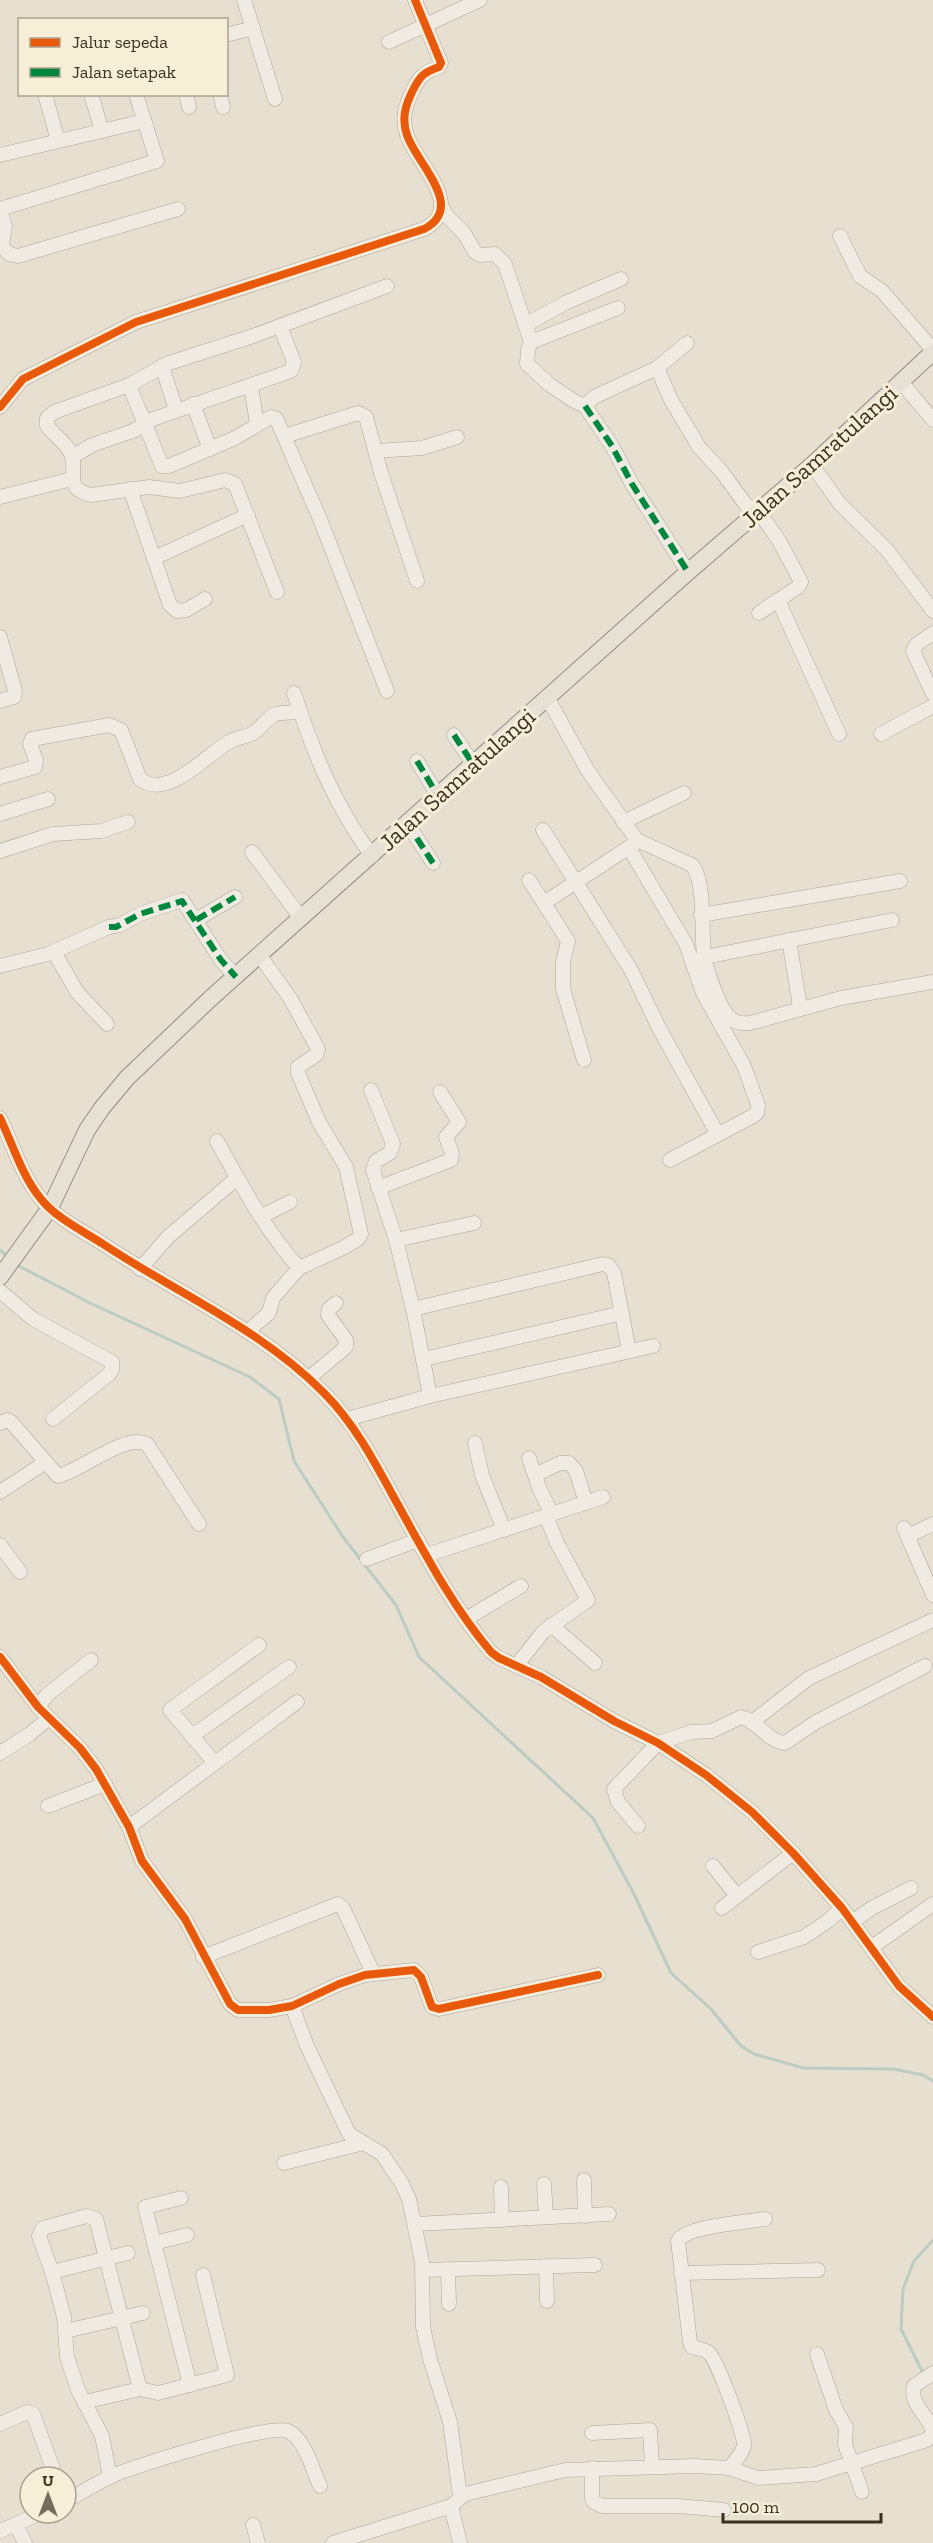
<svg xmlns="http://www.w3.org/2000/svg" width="933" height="2543" viewBox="0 0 933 2543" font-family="'Zilla Slab',serif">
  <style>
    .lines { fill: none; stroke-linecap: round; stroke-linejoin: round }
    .stream { stroke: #bcccc2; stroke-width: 3 }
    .minor-casing { stroke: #ada599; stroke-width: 15 }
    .major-casing { stroke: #928b80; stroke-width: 18 }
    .minor { stroke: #efebe3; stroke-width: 14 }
    .major { stroke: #e6e1d4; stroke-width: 16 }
    .quiet { stroke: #00873e; stroke-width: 6; stroke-dasharray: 12 6; stroke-linecap: butt }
    .cycleway-casing { stroke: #f7eed8; stroke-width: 11 }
    .cycleway { stroke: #e8590c; stroke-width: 8 }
    .labels { text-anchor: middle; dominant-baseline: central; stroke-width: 6; stroke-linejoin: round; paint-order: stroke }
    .street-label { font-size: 24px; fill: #3d2e20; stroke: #f7eed8 }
  </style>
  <rect width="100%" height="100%" fill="#e7e0d1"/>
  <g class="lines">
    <g class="stream">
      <polyline points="0,1250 8,1257"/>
      <polyline points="17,1265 90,1303 250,1377 279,1399 294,1461 343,1537 396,1605 419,1657 593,1818 634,1894 671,1973 711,2009 741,2046 754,2054 803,2068 894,2069 923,2075 933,2081"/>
      <polyline points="923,2373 901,2329 903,2289 914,2261 933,2240"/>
    </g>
    <defs>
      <g id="minor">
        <polyline points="244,0 275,99"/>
        <polyline points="226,35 253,28"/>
        <polyline points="389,42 480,0"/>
        <polyline points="45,94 58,141"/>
        <polyline points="91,94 102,131"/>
        <polyline points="186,94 189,107"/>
        <polyline points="220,94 223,107"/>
        <polyline points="0,155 144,121"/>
        <polyline points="442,207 447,216 464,233 475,252 480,255 495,254 505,264 531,342 528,350 527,364 550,385 574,401 585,406 612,446 632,484 688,572"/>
        <polyline points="0,209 157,161 136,94"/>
        <polyline points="0,209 5,226 2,245"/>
        <polyline points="840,236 860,276 882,291 933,350"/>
        <polyline points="0,244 9,254 18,256 178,209"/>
        <polyline points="525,325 567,302 621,279"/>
        <polyline points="531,342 618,308"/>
        <polyline points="162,366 176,410"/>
        <polyline points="657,368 671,400 699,447 722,472 746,505 759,512 778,539 799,578 801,582 798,587 759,613"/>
        <polyline points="901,382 933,420"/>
        <polyline points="129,385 162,466 169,466 235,438 271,417 276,418 320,519 387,691"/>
        <polyline points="251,386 257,424"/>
        <polyline points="193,404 210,449"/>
        <polyline points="585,406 594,397 657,368 687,343"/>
        <path d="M0,407L23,379L136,322L424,229C467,207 416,163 407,135C401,118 406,104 413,90C420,76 424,72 439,67L441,63L415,0"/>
        <polyline points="285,436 358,413 366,417 381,473 417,581"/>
        <polyline points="376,451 422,448 457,437"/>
        <polyline points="72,457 92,445 133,431 153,419 291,371 294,362 280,326"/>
        <polyline points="812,465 840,504 887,550 933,611"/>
        <polyline points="130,489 170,605 177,611 186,610 205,599"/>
        <polyline points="0,497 72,479"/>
        <polyline points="154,558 248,515"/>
        <path d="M277,592L235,484L225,480L180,491L149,487L91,495C64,489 77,474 72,456C68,444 54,435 47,426V418L54,412L129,385L169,363L253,336L387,286"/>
        <polyline points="778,600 839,734"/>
        <polyline points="933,633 917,644 913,651 933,694"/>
        <polyline points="0,637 15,691 14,697 0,701"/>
        <path d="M294,693C314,754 334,804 372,856"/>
        <path d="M547,697L588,771L637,840L692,865C706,882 701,934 704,957C707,972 713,987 719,1001C726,1016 732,1025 750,1023L841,998L933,982"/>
        <polyline points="881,734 933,706"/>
        <polyline points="454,735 473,764"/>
        <polyline points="417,761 438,796"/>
        <path d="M0,777L35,767L36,760L30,744L32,739L109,725L121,730L140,779C167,801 207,754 229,742C237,737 248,737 255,732C263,726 267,717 276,714C284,712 292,713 300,712"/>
        <polyline points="0,814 48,799"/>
        <polyline points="623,822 684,793"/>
        <polyline points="407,823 433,863"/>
        <polyline points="543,830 631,970 659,1028 717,1133"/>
        <polyline points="629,848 686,944 703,993 744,1066 758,1105 757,1113 753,1116 670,1160"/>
        <polyline points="0,851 53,834 101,831 128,822"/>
        <polyline points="252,852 301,918"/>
        <polyline points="529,880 568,941 563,962 563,989 584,1060"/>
        <polyline points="544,903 634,844"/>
        <polyline points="701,915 900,881"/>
        <polyline points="196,920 235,897"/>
        <polyline points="789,940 800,1007"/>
        <polyline points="54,952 77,992 107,1024"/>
        <polyline points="705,957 892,920"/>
        <polyline points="0,966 48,954 109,927 120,925 140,914 182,900 221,960 236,977"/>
        <polyline points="371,1090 393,1144 390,1153 376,1161 373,1170 396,1240 413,1309 430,1396"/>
        <path d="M0,1118C13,1145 22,1176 41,1199C56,1218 83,1231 103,1244C177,1293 261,1329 324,1393C353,1422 373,1459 392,1494C422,1548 451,1605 491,1652L499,1658L541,1677L614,1721L658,1743L706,1775L752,1812L793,1853L842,1908L899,1986L933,2017"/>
        <path d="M217,1141C241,1185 266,1231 299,1268"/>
        <polyline points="378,1188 451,1160 452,1153 446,1137 459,1122 440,1092"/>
        <polyline points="262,1216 290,1202"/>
        <polyline points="396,1240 474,1223"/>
        <polyline points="140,1269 168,1237 237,1178"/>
        <polyline points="0,1291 33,1319 112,1362 112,1370 109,1374 53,1419"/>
        <polyline points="413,1309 603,1264 608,1265 614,1273 629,1351"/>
        <polyline points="248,1331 269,1313 273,1298 299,1268 343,1248 358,1239 361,1234 346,1167 319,1122 298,1073 298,1067 316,1055 318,1049 290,998 260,956"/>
        <polyline points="424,1359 622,1313"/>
        <polyline points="309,1378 346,1347 346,1340 328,1315 329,1309 336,1303"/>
        <polyline points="347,1419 430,1396 653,1346"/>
        <path d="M0,1423L7,1420L11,1422L58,1476C80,1471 126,1433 147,1444L199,1524"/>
        <polyline points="475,1443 482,1475 504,1530"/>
        <polyline points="529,1458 540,1490 552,1514"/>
        <polyline points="535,1475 560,1463 569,1463 576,1471 586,1503"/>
        <polyline points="0,1492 46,1462"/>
        <polyline points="904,1528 933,1595"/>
        <polyline points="908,1536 933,1524"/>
        <polyline points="0,1545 20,1572"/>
        <polyline points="427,1555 603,1497"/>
        <polyline points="367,1559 418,1540"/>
        <polyline points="466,1619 521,1586"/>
        <polyline points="551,1625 595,1663"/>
        <polyline points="0,1657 38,1707 80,1748 96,1769 129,1827 142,1861 185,1919 230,2004 238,2010 269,2010 292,2006 339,1984 365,1975 414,1970 421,1977 432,2007 439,2009 598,1975"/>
        <polyline points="516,1666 543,1632 588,1600 557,1543 546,1516"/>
        <polyline points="38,1707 47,1695 91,1660"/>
        <polyline points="752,1722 809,1678 933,1620"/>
        <polyline points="192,1736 289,1667"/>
        <polyline points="0,1753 30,1734 49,1718"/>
        <polyline points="215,1763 170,1710 259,1645"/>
        <polyline points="48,1806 105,1784"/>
        <path d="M638,1826L618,1802L614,1789L658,1743L691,1732L712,1731L741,1717C758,1721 768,1742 785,1743L816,1722L925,1666"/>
        <polyline points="129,1827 297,1702"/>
        <polyline points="713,1866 737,1896"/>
        <polyline points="722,1908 793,1853"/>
        <polyline points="852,1922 872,1908 911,1888"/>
        <polyline points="872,1947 933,1904"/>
        <polyline points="758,1952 804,1937 828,1921 842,1908"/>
        <polyline points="203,1957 338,1904 343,1908 373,1973"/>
        <polyline points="292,2006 307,2046 349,2134 382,2154 401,2182 409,2199 422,2262 423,2327 430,2359 450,2422 460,2496"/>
        <polyline points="284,2163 364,2143"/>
        <polyline points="584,2180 585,2216"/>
        <polyline points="544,2184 546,2217"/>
        <polyline points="501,2187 502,2220"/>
        <polyline points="181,2198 145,2207 190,2385"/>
        <polyline points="416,2224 609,2214"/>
        <polyline points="154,2243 187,2235"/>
        <polyline points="546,2266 547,2301"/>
        <polyline points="448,2269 449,2304"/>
        <polyline points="423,2270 595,2265"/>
        <polyline points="52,2272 128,2253"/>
        <polyline points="681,2273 818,2270"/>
        <polyline points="66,2331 143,2313"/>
        <polyline points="817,2354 836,2410 846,2427 845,2444 862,2492"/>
        <path d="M933,2373L914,2386C909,2405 929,2415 933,2432"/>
        <polyline points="84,2402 140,2389 158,2393 227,2375 203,2275"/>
        <polyline points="0,2424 27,2412 33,2414 56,2477"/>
        <polyline points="592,2433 650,2430 652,2466"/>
        <polyline points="592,2468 592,2498 594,2502 602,2506 678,2506 724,2510"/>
        <path d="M729,2468C734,2462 743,2453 744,2445C745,2435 717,2360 709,2353C705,2349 698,2349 692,2347L690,2342L678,2241C685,2226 747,2222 765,2219"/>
        <polyline points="110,2477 102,2436 78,2390 67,2357 64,2317 52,2272 39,2236 43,2228 87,2216 96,2219 140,2389"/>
        <path d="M66,2501C83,2492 101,2480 119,2473C144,2464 270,2423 288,2431C306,2440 312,2469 320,2486"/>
        <polyline points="451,2506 460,2543"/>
        <polyline points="16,2525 25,2543"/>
        <polyline points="253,2525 258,2543"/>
        <polyline points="0,2531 41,2513"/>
        <polyline points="333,2543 451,2506 465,2494 565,2470 695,2466 729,2468 758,2478 816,2474 927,2440 933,2433"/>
      </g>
      <polyline id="major" points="0,1277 50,1208 87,1130 102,1108 127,1078 211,998 688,572 812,465 933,352"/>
    </defs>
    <use href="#minor" class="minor-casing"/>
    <use href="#major" class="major-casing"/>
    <use href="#minor" class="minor"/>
    <use href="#major" class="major"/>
    <g class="quiet">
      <polyline points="585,406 612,446 632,484 688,572"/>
      <polyline points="454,735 473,764"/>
      <polyline points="417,761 438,796"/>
      <polyline points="407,823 433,863"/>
      <polyline points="196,920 235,897"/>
      <polyline points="109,927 116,927 140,914 182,901 221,960 236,977"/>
    </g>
    <defs>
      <g id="cycleway">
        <path d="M0,407L23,379L136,322L424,229C467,207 416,163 407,135C401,118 406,104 413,90C420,76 424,72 439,67L441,63L415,0"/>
        <path d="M0,1118C13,1145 22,1176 41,1199C56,1218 83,1231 103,1244C177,1293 261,1329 324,1393C353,1422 373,1459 392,1494C422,1548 451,1605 491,1652L499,1658L541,1677L614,1721L658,1743L706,1775L752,1812L793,1853L842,1908L899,1986L933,2017"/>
        <polyline points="0,1657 38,1707 80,1748 96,1769 129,1827 142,1861 185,1919 230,2004 238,2010 269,2010 292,2006 339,1984 365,1975 414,1970 421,1977 432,2007 439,2009 598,1975"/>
      </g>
    </defs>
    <use href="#cycleway" class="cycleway-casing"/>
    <use href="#cycleway" class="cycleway"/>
  </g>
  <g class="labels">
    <g class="street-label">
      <text transform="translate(819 456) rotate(-42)">Jalan Samratulangi</text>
      <text transform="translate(457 779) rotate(-42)">Jalan Samratulangi</text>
    </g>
  </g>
  <rect x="18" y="18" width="210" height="78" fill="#f7eed8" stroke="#ada18e" stroke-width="1.5"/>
  <rect x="30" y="38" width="30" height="9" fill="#e8590c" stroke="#ada18e" stroke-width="1.5"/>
  <text x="72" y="48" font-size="18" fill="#3d2e20">Jalur sepeda</text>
  <rect x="30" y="68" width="30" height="9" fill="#00873e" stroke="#ada18e" stroke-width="1.5"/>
  <text x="72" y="78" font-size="18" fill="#3d2e20">Jalan setapak</text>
  <g transform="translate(48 2495)"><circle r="28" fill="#f7eed8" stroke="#ada18e" stroke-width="1.5"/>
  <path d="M0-4.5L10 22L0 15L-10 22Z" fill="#786c5e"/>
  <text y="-9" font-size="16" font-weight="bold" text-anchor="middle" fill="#3d2e20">U</text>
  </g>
  <path d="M723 2513v9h158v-9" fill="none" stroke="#3d2e20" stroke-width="3"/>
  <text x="732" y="2513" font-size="18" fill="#3d2e20" stroke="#f7eed8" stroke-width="4.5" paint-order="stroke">100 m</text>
</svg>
